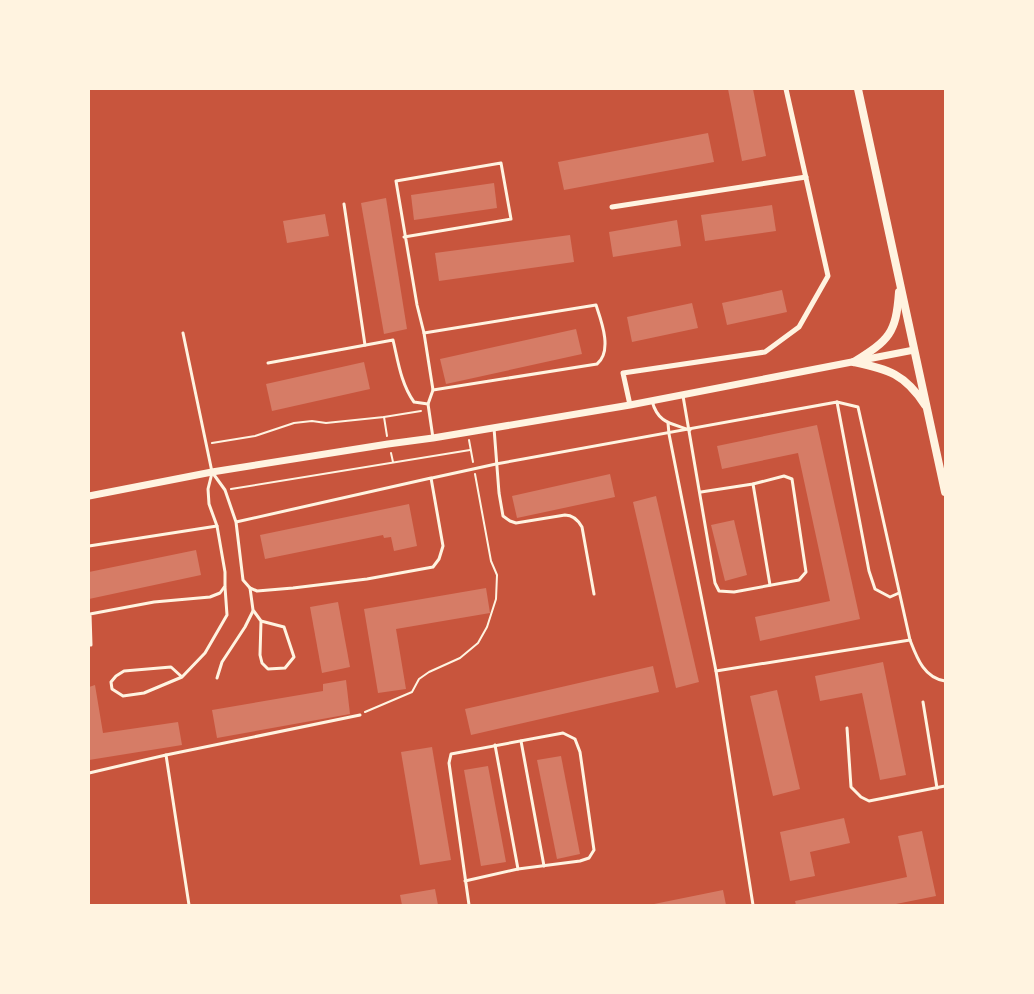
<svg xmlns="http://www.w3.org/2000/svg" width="1034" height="994" viewBox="0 0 1034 994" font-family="'Source Sans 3',sans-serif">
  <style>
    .building { fill: #d67c66 }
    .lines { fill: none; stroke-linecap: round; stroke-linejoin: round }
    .path { stroke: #fff3e0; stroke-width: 2 }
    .service { stroke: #fff3e0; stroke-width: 3 }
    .minor { stroke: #fff3e0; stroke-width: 5 }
    .tertiary { stroke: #fff3e0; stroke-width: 7 }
    .secondary { stroke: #fff3e0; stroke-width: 8 }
  </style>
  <rect width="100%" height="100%" fill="#c8553d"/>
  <g class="building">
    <polygon points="728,89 753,89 766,156 742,161"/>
    <polygon points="708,133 714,162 564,190 558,162"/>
    <polygon points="494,183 497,208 414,220 411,195"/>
    <polygon points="386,198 407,329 384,334 361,203"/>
    <polygon points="772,205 776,231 705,241 701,215"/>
    <polygon points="325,214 329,236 287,243 283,221"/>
    <polygon points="677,220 681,246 613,257 609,232"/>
    <polygon points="570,235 574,262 439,281 435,253"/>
    <polygon points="782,290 787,312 727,325 722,303"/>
    <polygon points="692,303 698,328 632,342 627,317"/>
    <polygon points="576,329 582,354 446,384 440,359"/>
    <polygon points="364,362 370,389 272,411 266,384"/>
    <polygon points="817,425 860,619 760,641 755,617 830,601 798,453 722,469 717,446"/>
    <polygon points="610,474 615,497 517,518 512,496"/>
    <polygon points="656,496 699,682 676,688 633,502"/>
    <polygon points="409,504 417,546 394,551 391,537 384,538 383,535 265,559 260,535"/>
    <polygon points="734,520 747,575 725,581 711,525"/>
    <polygon points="196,550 201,575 89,599 89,572"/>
    <polygon points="486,588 490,613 396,629 406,689 378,693 364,609"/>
    <polygon points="338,602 350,667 322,673 310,607"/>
    <polygon points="883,662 906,775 880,780 862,693 820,701 815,676"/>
    <polygon points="653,666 659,692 471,735 465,709"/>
    <polygon points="346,680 350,714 217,738 212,710 323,691 323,684"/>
    <polygon points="95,685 103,733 178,722 182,745 89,760 89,687"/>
    <polygon points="777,690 800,789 773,796 750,696"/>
    <polygon points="432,747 451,860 420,865 401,752"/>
    <polygon points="561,756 580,854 557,859 537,760"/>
    <polygon points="488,766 506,862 481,866 464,770"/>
    <polygon points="844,818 850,843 810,852 815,876 790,881 780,832"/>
    <polygon points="922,831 936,896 891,905 796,905 795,901 907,877 898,836"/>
    <polygon points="435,889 438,905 402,905 400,895"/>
    <polygon points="723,890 726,905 654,905 654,904"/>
  </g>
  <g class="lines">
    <g class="path">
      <polyline points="384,417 387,436"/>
      <polyline points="469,440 473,462"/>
      <polyline points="212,443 255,436 294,423 312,421 326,423 384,417 421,411"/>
      <polyline points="391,453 393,462"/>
      <polyline points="231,489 470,450"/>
      <polyline points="365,712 412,692 419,679 429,672 460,658 478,643 487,627 496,599 497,575 491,561 475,474"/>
    </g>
    <g class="service">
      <polyline points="344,204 365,345"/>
      <polyline points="404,237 511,219 501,163 396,181 417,305 424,333 433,390 428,404 433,438"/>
      <polyline points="183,333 212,472 225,490 236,522 243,580 250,588 257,591 293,588 367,579 433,567 439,559 443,546 431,478 236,522"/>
      <path d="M424,333L596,305C601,320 613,351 597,364L433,390"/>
      <path d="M268,363L393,340C398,361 401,384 414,402L428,404"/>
      <polyline points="683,396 715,583 719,591 734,592 799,580 806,572 792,479 784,476 753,484 701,492"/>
      <path d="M652,401C658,423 670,423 690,430"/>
      <path d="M837,402L858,407L910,640C917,658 924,678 945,681"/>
      <polyline points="668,423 669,434 716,671 753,905"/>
      <path d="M494,428L499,493L503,516L510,521L516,523L565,515C573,515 578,520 582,527L594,594"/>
      <polyline points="432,478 496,464 837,402 869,571 875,589 890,597 899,593"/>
      <polyline points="753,484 770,585"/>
      <polyline points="89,546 217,526"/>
      <polyline points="250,588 253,610 261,621 260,655 262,663 268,669 285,668 294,657 284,627 261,621"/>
      <polyline points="89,645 91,645 90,614 154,602 210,597 220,593 225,586 225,572 217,526 209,504 208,489 212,473"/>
      <polyline points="716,671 910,640"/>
      <polyline points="182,677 171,667 124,671 116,676 111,682 112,689 123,696 144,693 182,677 205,653 227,615 225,587"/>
      <polyline points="217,678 222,662 245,627 253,611"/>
      <polyline points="923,702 937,788"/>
      <polyline points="847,728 851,787 861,797 869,801 945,786"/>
      <polyline points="521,741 544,866"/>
      <polyline points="495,745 518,869"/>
      <polyline points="166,755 360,715"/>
      <polyline points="89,773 166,755 189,905"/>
      <polyline points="465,881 518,869 580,861 589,858 594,850 580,752 575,739 563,733 451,754 449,763 469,905"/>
    </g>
    <g class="minor">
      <polyline points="612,207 806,177"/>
      <polyline points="630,405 623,373 765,352 799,327 828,276 786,89"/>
    </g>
    <polyline class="tertiary" points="89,496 212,472 388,444 433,438 630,405 914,350"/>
    <g class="secondary">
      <polyline points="858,89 945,492"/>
      <path d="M854,362C889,340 896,334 899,292"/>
      <path d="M854,362C888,369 905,374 925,405"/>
    </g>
  </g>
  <rect width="1034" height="994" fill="none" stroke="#fff3e0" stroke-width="180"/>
</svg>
